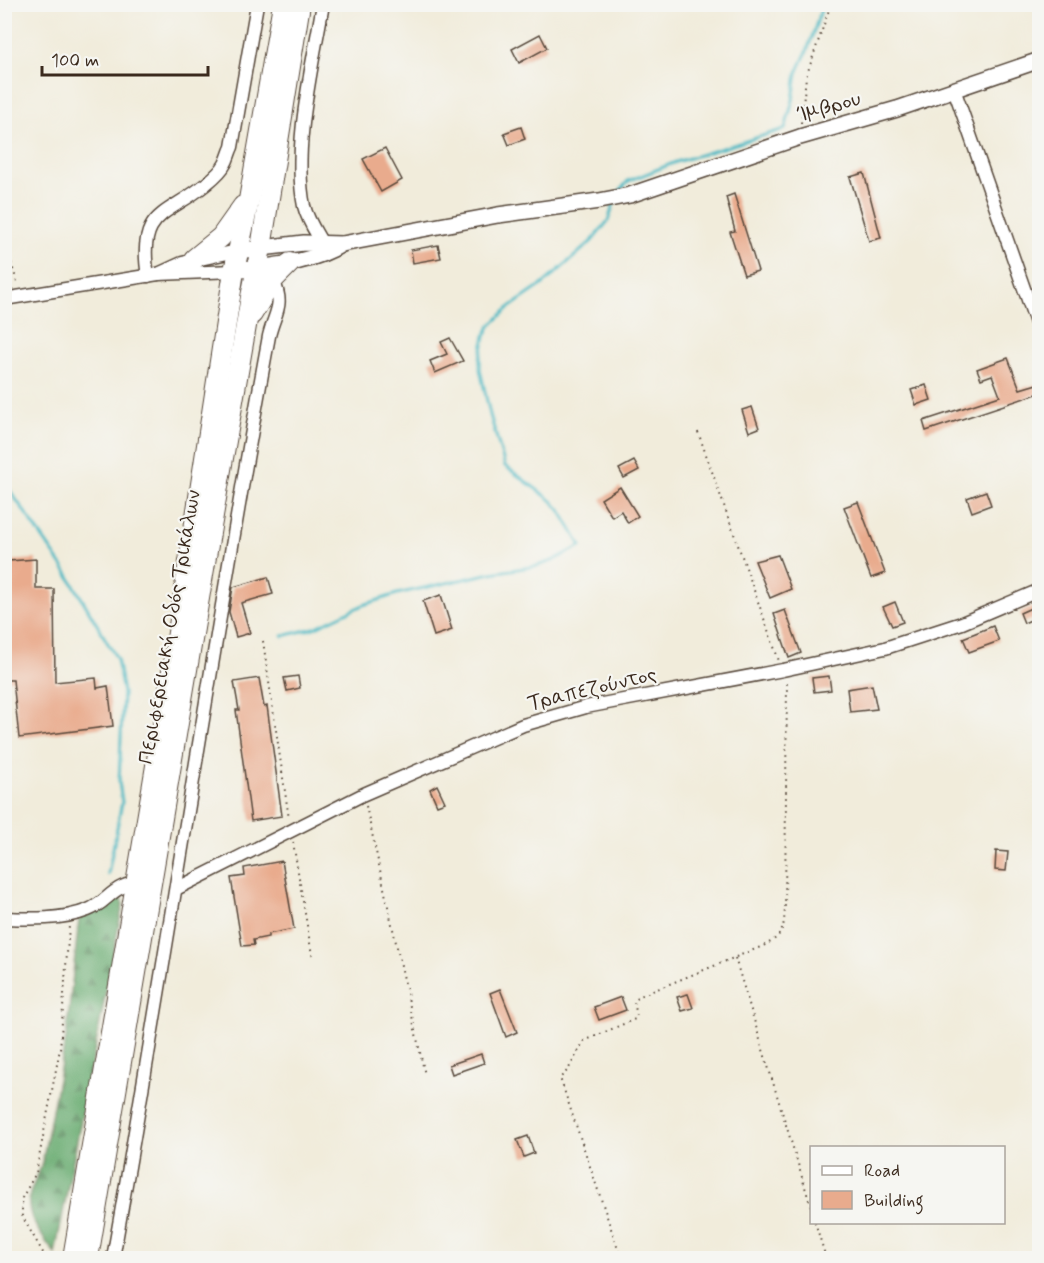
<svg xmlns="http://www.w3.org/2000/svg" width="1044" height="1263" viewBox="0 0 1044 1263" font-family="Mynerve,sans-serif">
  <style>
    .forest { fill: url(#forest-firs); stroke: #526a46; stroke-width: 1.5 }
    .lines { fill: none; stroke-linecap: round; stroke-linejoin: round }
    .stream { stroke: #4cbac5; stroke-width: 3 }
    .building { fill: #e9ab8d }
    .minor-casing { stroke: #56473a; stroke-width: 15 }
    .tertiary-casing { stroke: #56473a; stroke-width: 18 }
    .primary-casing { stroke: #56473a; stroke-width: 22 }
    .path { stroke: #56473a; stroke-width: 2; stroke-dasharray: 1.5 4.5; stroke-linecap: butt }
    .minor { stroke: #fff; stroke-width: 12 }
    .tertiary { stroke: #fff; stroke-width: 15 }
    .primary { stroke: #fff; stroke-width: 20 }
    .labels { text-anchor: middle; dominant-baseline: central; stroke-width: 4.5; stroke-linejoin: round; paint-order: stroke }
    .street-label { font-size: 21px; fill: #3b2a1e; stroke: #f6f6f2 }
  </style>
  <defs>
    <pattern id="forest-firs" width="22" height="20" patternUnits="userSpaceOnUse" patternTransform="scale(1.5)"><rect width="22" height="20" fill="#68ab6f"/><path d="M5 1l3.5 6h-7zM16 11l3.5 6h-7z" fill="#578b5b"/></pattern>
  </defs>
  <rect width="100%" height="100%" fill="#f6f6f2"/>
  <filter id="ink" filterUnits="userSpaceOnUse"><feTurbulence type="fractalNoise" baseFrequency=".0167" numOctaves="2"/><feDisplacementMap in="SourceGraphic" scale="12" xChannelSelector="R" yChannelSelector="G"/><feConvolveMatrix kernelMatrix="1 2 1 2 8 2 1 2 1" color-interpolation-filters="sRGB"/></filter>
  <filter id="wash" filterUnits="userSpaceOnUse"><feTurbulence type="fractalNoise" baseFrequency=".008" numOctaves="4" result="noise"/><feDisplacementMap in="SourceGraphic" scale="24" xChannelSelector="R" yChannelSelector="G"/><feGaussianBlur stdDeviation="1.35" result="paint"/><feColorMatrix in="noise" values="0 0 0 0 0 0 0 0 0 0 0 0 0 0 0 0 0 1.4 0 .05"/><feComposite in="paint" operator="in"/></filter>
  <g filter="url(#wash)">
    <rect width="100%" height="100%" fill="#f1ecdb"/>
    <path class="forest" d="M113,897H120L123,904L55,1254C43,1237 24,1216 30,1194C33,1184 39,1174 42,1163L66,1038L79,919L104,908Z"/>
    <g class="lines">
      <g class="stream">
        <polyline points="619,192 628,181 676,162 785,129 793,100 797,73 807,51 823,4"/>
        <polyline points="4,482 67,573 117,659 123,693 119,782 122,802 108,874"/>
        <polyline points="283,636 314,628 363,605 397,594 491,573 537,566 552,561 581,546 560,510 551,500 505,466 490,415 480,369 480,358 485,336 490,326 510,307 542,285 592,241 608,221 614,203"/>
      </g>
    </g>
    <g id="blocks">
      <g class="building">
        <polygon points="540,34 547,48 519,63 512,49"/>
        <polygon points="521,127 525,139 509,145 504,133"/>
        <polygon points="385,148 402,180 381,192 363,159"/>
        <polygon points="864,173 881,238 869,241 850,177"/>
        <polygon points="734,194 758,271 744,275 730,232 735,231 726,197"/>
        <polygon points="438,245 441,258 413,263 411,250"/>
        <polygon points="450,338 463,361 435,373 430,361 447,354 441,342"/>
        <polygon points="1008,358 1020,389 1040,383 1040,393 926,431 923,421 1000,396 992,375 981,379 977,369"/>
        <polygon points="926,385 931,400 916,405 911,390"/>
        <polygon points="752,407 759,428 749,432 742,410"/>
        <polygon points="634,461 639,470 624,478 619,469"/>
        <polygon points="620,487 638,516 628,523 621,511 612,517 601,499"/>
        <polygon points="986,491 991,505 972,512 967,498"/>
        <polygon points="858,502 885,573 871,578 844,507"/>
        <polygon points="778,555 791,589 770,598 755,561"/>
        <polygon points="36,559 36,589 54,589 55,682 96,678 97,688 108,686 113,726 19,738 13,680 4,680 4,565 9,565 9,561"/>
        <polygon points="268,577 273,594 241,603 250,633 236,637 229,612 233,587"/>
        <polygon points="441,595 452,630 434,636 423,601"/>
        <polygon points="895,602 903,622 892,626 883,607"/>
        <polygon points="1040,604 1040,616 1024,623 1020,613"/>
        <polygon points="785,610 801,653 789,658 774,614"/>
        <polygon points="993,626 999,641 969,652 963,638"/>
        <polygon points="298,676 300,688 287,691 284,678"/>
        <polygon points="829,676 831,690 814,692 812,678"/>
        <polygon points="259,678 264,707 267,706 282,816 251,821 236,710 239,710 234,682"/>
        <polygon points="872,685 877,709 850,712 847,689"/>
        <polygon points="437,785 445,802 437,805 430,789"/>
        <polygon points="996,851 1008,852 1006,871 995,870"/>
        <polygon points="282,861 294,929 268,934 268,937 253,940 254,945 242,946 231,878 245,876 244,868"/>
        <polygon points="500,989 517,1032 506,1037 490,993"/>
        <polygon points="688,994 693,1008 682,1011 677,997"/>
        <polygon points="621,997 626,1010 599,1020 594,1007"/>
        <polygon points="481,1054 484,1063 452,1074 449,1065"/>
        <polygon points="528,1136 534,1153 524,1157 517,1140"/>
      </g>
    </g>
  </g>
  <g filter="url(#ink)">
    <use href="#blocks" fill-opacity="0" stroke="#56473a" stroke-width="1.5"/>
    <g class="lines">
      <defs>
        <g id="minor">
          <polyline points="954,89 1040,334"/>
          <path d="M322,243C315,231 307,219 304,206C292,148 313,63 323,4"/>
          <polyline points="158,274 182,263 237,251"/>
          <path d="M148,276C137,211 166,217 206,184C212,179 221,172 225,164C228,159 229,153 232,147L257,4"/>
          <polyline points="4,299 158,274 234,271"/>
          <polyline points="176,889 364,794 523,725 586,707 783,670 885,648 962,623 1040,590"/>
          <path d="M4,918C30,919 63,920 88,910C108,902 111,887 135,883"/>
          <path d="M113,1258C168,952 212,643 269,336C275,311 285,306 273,280"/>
        </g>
        <g id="tertiary">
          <polyline points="237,251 304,243 342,244 498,215 599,201 630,195 800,137 897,109 1040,60"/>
          <path d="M234,271C271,266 310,264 342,244"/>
        </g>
        <g id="primary">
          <polyline points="194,259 221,237 243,206"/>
          <polyline points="252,314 273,280 290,263"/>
          <polyline points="73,1258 173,665 234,271 249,200 283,4"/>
          <polyline points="88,1258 211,527 251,297 261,248 300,4"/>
        </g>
      </defs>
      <use href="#minor" class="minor-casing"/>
      <use href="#tertiary" class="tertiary-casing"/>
      <use href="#primary" class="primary-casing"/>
      <g class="path">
        <polyline points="801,123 806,77 831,4"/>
        <polyline points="4,240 18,285"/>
        <polyline points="698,432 779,661"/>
        <polyline points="263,641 289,819"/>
        <polyline points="366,806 425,1075"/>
        <polyline points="293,842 312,955"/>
        <polyline points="735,958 812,1210"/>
        <polyline points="815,1222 826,1258"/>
        <polyline points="46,1258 22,1216 22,1198 36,1173 60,1049 69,926"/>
        <path d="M621,1258L560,1078L568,1070L584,1041L635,1019L637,1016L634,1002L640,996L763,946C784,936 784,928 785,906L787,680"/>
      </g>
      <use href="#minor" class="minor"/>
      <use href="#tertiary" class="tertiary"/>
      <use href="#primary" class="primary"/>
    </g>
  </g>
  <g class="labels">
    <g class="street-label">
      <text transform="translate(829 107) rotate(-16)">Ίμβρου</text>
      <text transform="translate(170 627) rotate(-80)">Περιφερειακή Οδός Τρικάλων</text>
      <text transform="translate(592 689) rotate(-13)">Τραπεζούντος</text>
    </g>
  </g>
  <rect width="1044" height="1263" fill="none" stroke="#f6f6f2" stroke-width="24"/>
  <rect x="810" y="1146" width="195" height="78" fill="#f6f6f2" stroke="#aba49d" stroke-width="1.5"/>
  <rect x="822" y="1166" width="30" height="9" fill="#ffffff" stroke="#aba49d" stroke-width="1.5"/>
  <text x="864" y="1176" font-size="18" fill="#3b2a1e">Road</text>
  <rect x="822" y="1191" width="30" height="18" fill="#e9ab8d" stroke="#aba49d" stroke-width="1.5"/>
  <text x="864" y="1206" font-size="18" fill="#3b2a1e">Building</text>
  <path d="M42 66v9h166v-9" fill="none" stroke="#3b2a1e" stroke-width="3"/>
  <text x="51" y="66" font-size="18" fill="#3b2a1e" stroke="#f6f6f2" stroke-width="4.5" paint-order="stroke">100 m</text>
</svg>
